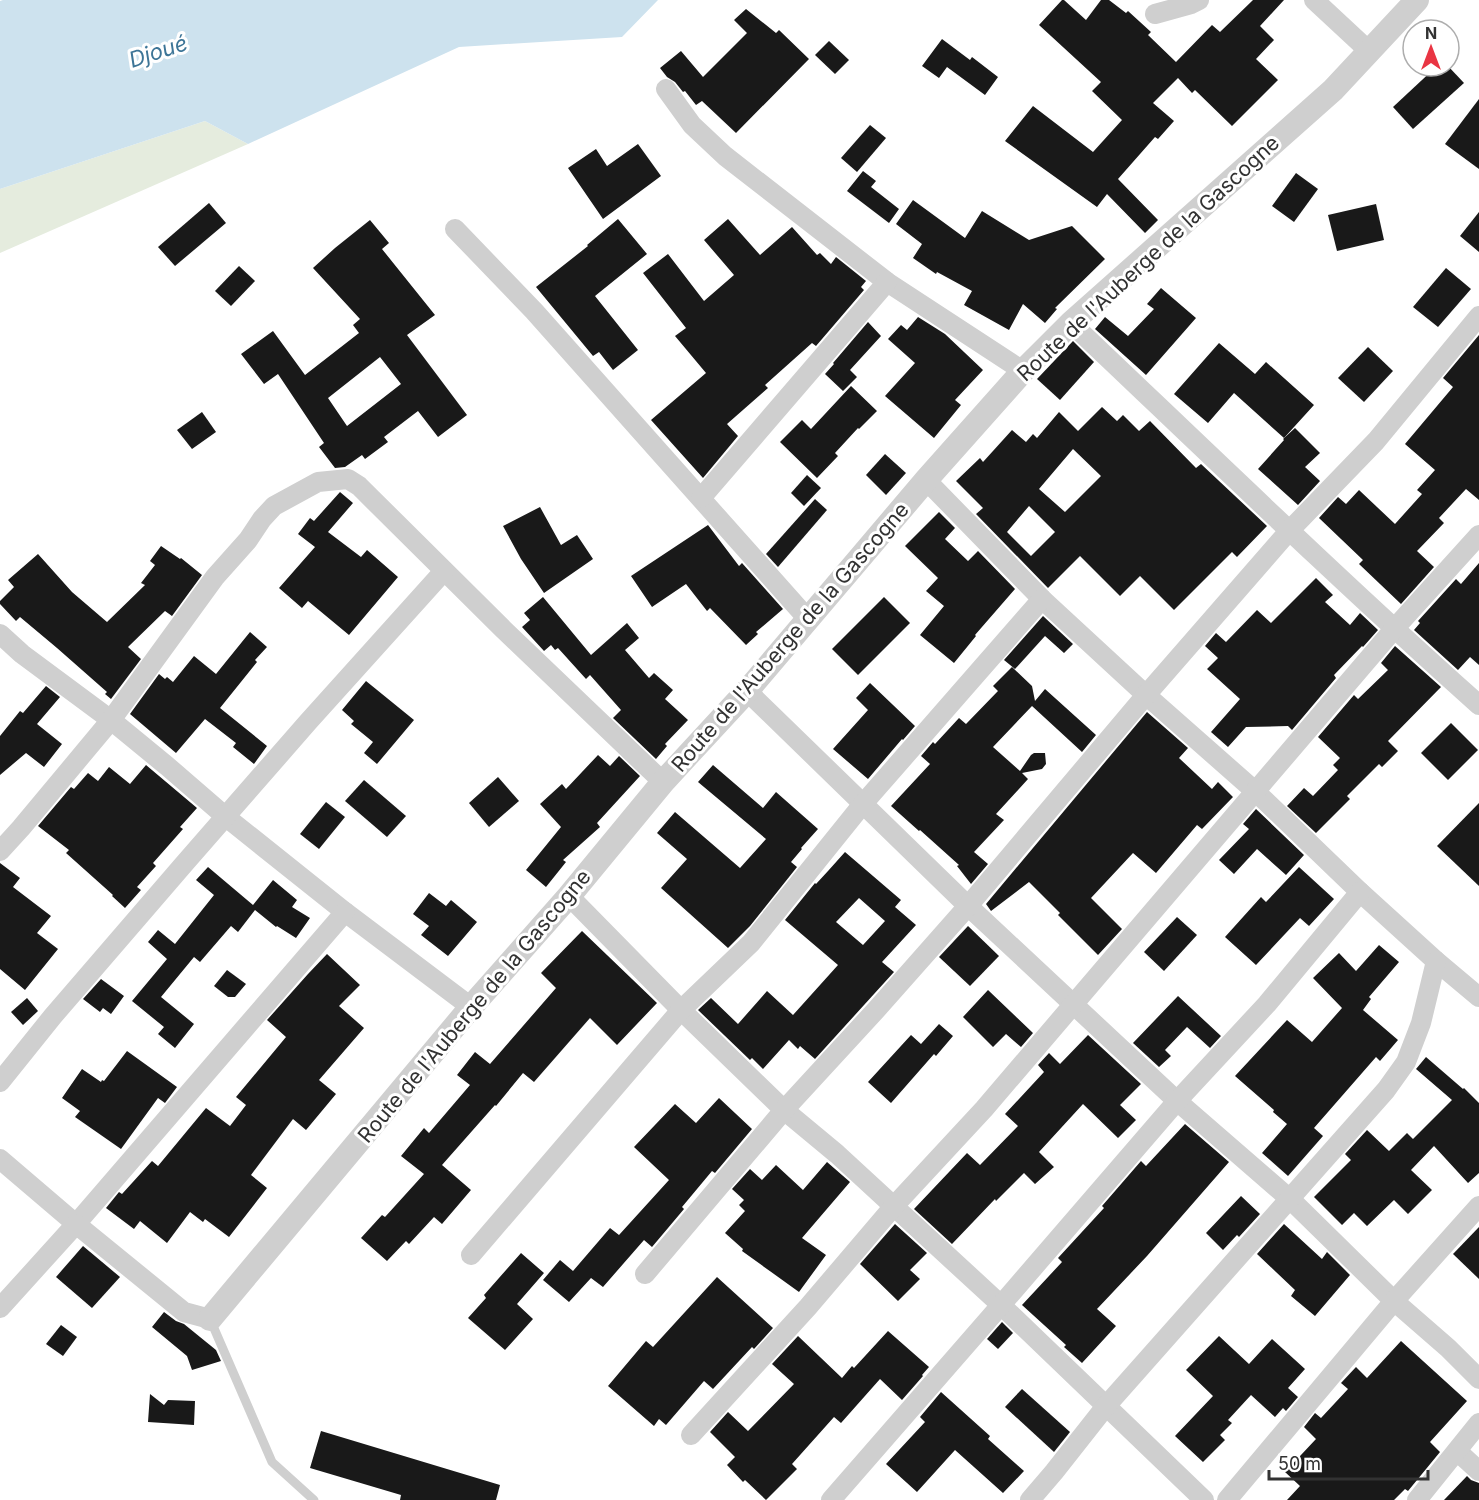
<svg xmlns="http://www.w3.org/2000/svg" width="1479" height="1500" viewBox="0 0 1479 1500" font-family="Inter,sans-serif">
  <style>
    .green { fill: #e5ecde }
    .water { fill: #cde2ee }
    .building { fill: #191919; fill-rule: evenodd }
    .lines { fill: none; stroke-linecap: round; stroke-linejoin: round }
    .service { stroke: #cfcfcf; stroke-width: 9 }
    .minor { stroke: #cfcfcf; stroke-width: 20 }
    .tertiary { stroke: #cfcfcf; stroke-width: 24 }
    .labels { text-anchor: middle; dominant-baseline: central; stroke-width: 6; stroke-linejoin: round; paint-order: stroke }
    .street-label { font-size: 21px; fill: #323232; stroke: #fff }
    .water-label { font-size: 22px; font-style: italic; fill: #3d7597; stroke: #fff }
  </style>
  <rect width="100%" height="100%" fill="#fff"/>
  <polygon class="green" points="205,121 248,144 0,253 0,189"/>
  <polygon class="water" points="3,0 658,0 622,37 459,47 248,144 205,121 0,189 0,1"/>
  <g class="building">
    <polygon points="1062,0 1064,0 1086,20 1101,0 1109,0 1126,13 1128,11 1151,32 1148,35 1176,62 1212,25 1220,32 1253,0 1284,0 1260,26 1274,40 1256,59 1278,80 1232,126 1195,90 1192,93 1178,78 1153,103 1174,121 1158,139 1155,137 1118,179 1158,220 1145,233 1107,194 1097,207 1005,141 1033,106 1093,152 1122,120 1092,91 1101,82 1039,25"/>
    <polygon points="746,9 776,33 779,30 809,59 736,133 702,101 696,105 685,91 683,92 675,82 667,77 660,68 681,51 703,77 747,33 734,20"/>
    <polygon points="942,39 970,60 972,57 998,77 985,95 947,67 939,78 922,66"/>
    <polygon points="829,41 849,60 835,74 815,55"/>
    <polygon points="1437,66 1448,66 1464,83 1413,129 1393,107"/>
    <polygon points="1479,99 1479,169 1445,144"/>
    <polygon points="870,125 886,138 857,172 841,158"/>
    <polygon points="638,144 661,176 603,219 568,168 596,149 607,166"/>
    <polygon points="863,171 876,181 871,187 899,209 889,223 847,191"/>
    <polygon points="1296,173 1318,189 1294,222 1272,206"/>
    <polygon points="913,200 965,238 982,211 1029,240 1072,226 1105,259 1055,308 1057,309 1045,323 1023,304 1009,330 964,305 972,291 937,272 936,274 913,258 922,244 896,224"/>
    <polygon points="209,203 226,223 175,266 158,247"/>
    <polygon points="1376,204 1384,240 1337,251 1328,215"/>
    <polygon points="1479,212 1479,252 1460,236"/>
    <polygon points="618,219 647,254 595,296 638,350 613,370 599,352 593,356 536,287 588,246 587,245"/>
    <polygon points="728,219 760,255 792,227 817,255 820,253 831,264 836,257 866,281 861,287 864,290 816,346 812,343 765,385 768,388 727,424 738,436 703,478 651,420 706,373 675,336 686,328 643,273 668,254 704,301 734,275 704,240"/>
    <path d="M370,220L389,243L382,249L435,315L407,335L467,415L438,437L418,411L384,437L388,442L365,459L362,455L345,467L335,468L319,447L324,443L278,374L264,384L241,354L273,331L305,375L359,333L353,325L360,319L313,268L335,248ZM380,357L401,384L347,426L328,398Z"/>
    <polygon points="239,266 255,281 231,306 215,291"/>
    <polygon points="1446,268 1471,289 1438,327 1413,307"/>
    <polygon points="1161,288 1196,318 1146,375 1095,329 1105,317 1128,336 1154,309 1147,304"/>
    <polygon points="918,317 945,334 983,370 955,400 961,405 934,438 885,396 915,363 888,339 901,325 907,330"/>
    <polygon points="868,322 881,336 850,370 857,377 843,391 825,374 834,364 833,363"/>
    <polygon points="1479,335 1479,500 1466,489 1439,518 1444,523 1417,551 1434,567 1401,604 1359,564 1363,560 1319,518 1338,497 1346,504 1359,490 1395,524 1422,494 1417,490 1435,470 1405,444 1453,387 1443,378"/>
    <polygon points="1073,341 1094,362 1060,400 1037,379"/>
    <polygon points="1219,343 1255,374 1266,362 1314,405 1284,438 1234,393 1208,423 1174,394"/>
    <polygon points="1368,347 1393,371 1364,402 1338,378"/>
    <polygon points="851,386 877,411 859,429 858,428 835,453 838,456 817,478 780,442 802,420 811,429"/>
    <path d="M1102,407L1117,421L1123,415L1139,431L1150,421L1196,468L1201,464L1267,526L1237,557L1232,552L1174,610L1140,576L1120,596L1080,556L1048,588L976,514L983,508L956,481L980,458L983,462L1012,430L1026,442L1033,434L1037,438L1059,412L1078,431ZM1073,449L1101,476L1065,512L1039,489ZM1029,506L1055,532L1031,556L1007,532Z"/>
    <polygon points="202,412 216,432 192,449 177,430"/>
    <polygon points="1295,428 1320,453 1305,467 1320,481 1298,505 1258,469 1284,440 1283,439"/>
    <polygon points="885,454 906,473 886,495 866,475"/>
    <polygon points="807,475 821,488 804,506 791,493"/>
    <polygon points="340,492 353,503 328,532 361,557 367,550 398,577 349,635 308,601 302,608 279,588 315,547 298,534 310,518 314,521"/>
    <polygon points="815,499 827,510 778,567 766,554"/>
    <polygon points="540,507 561,545 577,535 593,559 544,593 521,559 503,526"/>
    <polygon points="939,512 955,528 945,539 968,561 978,551 1015,589 975,635 976,636 954,663 920,635 944,606 926,591 938,578 905,546"/>
    <polygon points="708,525 739,566 742,563 783,609 756,632 758,634 746,645 710,608 707,611 686,584 652,607 631,576"/>
    <polygon points="161,546 180,559 181,558 202,575 172,616 165,611 128,647 141,659 111,699 105,694 107,692 57,648 20,617 16,621 0,604 0,601 14,587 8,580 38,554 72,592 107,622 145,585 141,583 155,565 150,561"/>
    <polygon points="1479,563 1479,665 1470,657 1458,670 1414,630 1420,623 1418,621 1456,579 1461,584"/>
    <polygon points="1316,578 1333,595 1325,602 1350,625 1360,613 1378,630 1363,647 1362,646 1334,675 1336,678 1292,730 1288,726 1246,727 1228,747 1211,732 1240,699 1207,669 1218,658 1205,646 1216,633 1226,642 1257,610 1271,623"/>
    <polygon points="543,597 591,655 627,623 639,638 625,650 649,678 654,673 673,690 665,699 688,720 665,744 667,746 656,759 613,718 621,710 590,675 586,679 558,648 555,650 551,645 544,651 522,627 530,620 524,613"/>
    <polygon points="884,597 910,623 858,675 832,649"/>
    <polygon points="1043,616 1073,644 1064,653 1045,636 1015,669 1004,660"/>
    <polygon points="250,632 267,647 255,660 257,662 220,708 267,746 254,764 233,747 236,743 205,719 176,753 130,714 159,674 165,679 167,677 173,682 194,656 216,674"/>
    <polygon points="1395,646 1441,687 1388,741 1398,751 1382,767 1379,764 1347,796 1350,799 1316,833 1287,806 1304,788 1313,796 1338,770 1333,765 1340,758 1318,737 1354,695 1358,699 1388,670 1381,663"/>
    <polygon points="1012,667 1032,686 1035,701 1045,689 1096,735 1082,752 1032,706 993,747 1020,771 1031,755 1034,753 1045,753 1046,764 1042,769 1022,773 1028,779 996,814 1004,820 974,852 988,864 971,884 957,866 959,865 920,830 919,831 891,806 930,764 921,756 933,742 935,744 959,718 966,724 998,691 993,686"/>
    <polygon points="366,681 414,720 377,764 364,753 373,742 351,724 354,721 342,710"/>
    <polygon points="870,683 915,726 903,740 902,739 868,779 833,749 868,710 856,698"/>
    <polygon points="46,686 60,697 37,724 62,744 44,767 26,753 0,775 0,736 20,711 23,713"/>
    <polygon points="1147,712 1188,748 1179,758 1212,789 1218,782 1233,797 1202,829 1197,825 1156,873 1133,853 1091,898 1122,929 1098,955 1058,915 1060,913 1029,882 991,911 986,904"/>
    <polygon points="1451,723 1478,750 1448,780 1421,753"/>
    <polygon points="598,755 610,766 619,756 640,776 597,823 600,827 563,860 566,862 546,887 526,870 561,827 540,804 562,784 566,789"/>
    <polygon points="146,765 197,808 180,827 183,829 153,863 156,866 137,887 141,890 125,908 112,896 113,895 66,853 69,850 38,826 71,787 74,789 88,773 98,781 109,767 130,784"/>
    <polygon points="713,765 763,808 776,792 818,829 801,848 802,849 791,862 797,867 750,926 728,948 661,888 687,859 657,833 675,812 740,868 766,839 698,782"/>
    <polygon points="498,777 519,801 489,827 469,803"/>
    <polygon points="364,780 406,816 387,837 345,801"/>
    <polygon points="326,802 345,817 319,849 300,834"/>
    <polygon points="1479,803 1479,886 1437,846"/>
    <polygon points="1256,809 1304,855 1286,875 1257,849 1234,874 1219,860 1249,829 1243,824"/>
    <path d="M845,852L901,900L895,907L916,925L882,962L894,972L815,1059L800,1046L798,1049L789,1040L763,1069L752,1058L750,1060L698,1010L711,998L738,1024L767,991L793,1015L838,965L785,920L815,883L816,884L828,871ZM859,898L885,921L863,945L836,922Z"/>
    <polygon points="0,863 20,878 13,887 51,916 37,933 58,949 25,990 0,969"/>
    <polygon points="208,867 253,905 273,880 297,900 292,907 310,918 296,938 277,926 276,927 255,910 238,932 231,926 200,962 194,957 161,997 194,1024 175,1048 158,1034 164,1027 132,1001 167,959 148,942 158,930 175,944 214,895 196,880"/>
    <polygon points="1299,867 1334,899 1309,926 1300,918 1256,965 1225,937 1261,897 1266,902"/>
    <polygon points="429,893 446,906 451,900 477,922 448,956 421,935 429,926 413,914"/>
    <polygon points="1177,917 1197,935 1164,971 1144,952"/>
    <polygon points="968,926 999,956 970,986 939,957"/>
    <polygon points="582,931 657,1003 617,1045 590,1018 534,1082 523,1073 496,1106 495,1105 442,1165 471,1190 442,1224 434,1217 409,1244 406,1241 387,1261 361,1238 382,1215 385,1217 424,1174 401,1156 424,1128 429,1133 470,1085 457,1075 475,1052 490,1064 556,988 541,973"/>
    <polygon points="1379,945 1399,962 1369,997 1371,999 1363,1010 1398,1040 1380,1061 1376,1057 1314,1128 1323,1136 1288,1176 1262,1153 1287,1124 1273,1112 1274,1110 1235,1076 1287,1020 1312,1042 1342,1008 1313,978 1339,953 1356,971"/>
    <polygon points="327,954 360,985 339,1006 364,1028 319,1080 336,1094 306,1130 293,1119 251,1175 267,1188 229,1237 205,1219 203,1222 190,1212 167,1243 140,1221 134,1229 106,1208 119,1192 122,1194 152,1161 158,1166 206,1108 230,1126 246,1105 236,1097 286,1037 267,1020 308,974"/>
    <polygon points="227,970 246,984 235,997 228,997 214,986"/>
    <polygon points="101,979 124,996 111,1014 103,1008 100,1012 83,999"/>
    <polygon points="988,990 1033,1033 1021,1047 1006,1034 993,1047 963,1017"/>
    <polygon points="1178,996 1221,1036 1210,1048 1187,1027 1165,1050 1171,1056 1159,1067 1133,1043"/>
    <polygon points="27,998 38,1011 23,1025 11,1012"/>
    <polygon points="939,1024 953,1036 936,1056 934,1054 891,1103 868,1082 911,1035 921,1044"/>
    <polygon points="1088,1035 1141,1084 1120,1105 1136,1120 1118,1138 1083,1104 1039,1152 1054,1167 1035,1184 1024,1173 996,1201 995,1199 952,1244 914,1209 967,1153 980,1165 1018,1126 1005,1114 1044,1072 1038,1065 1049,1053 1060,1064"/>
    <polygon points="127,1051 177,1087 165,1103 158,1098 121,1149 75,1117 80,1111 62,1098 82,1069 101,1082 102,1080 104,1081"/>
    <polygon points="1426,1057 1463,1089 1464,1088 1479,1103 1479,1173 1468,1183 1434,1146 1411,1170 1432,1190 1408,1214 1394,1200 1367,1226 1354,1213 1342,1225 1314,1197 1351,1160 1345,1154 1367,1130 1389,1151 1407,1133 1413,1139 1452,1100 1416,1069"/>
    <polygon points="719,1098 752,1129 715,1173 712,1171 682,1207 684,1209 652,1247 644,1240 603,1287 591,1278 569,1302 543,1280 560,1260 573,1271 610,1228 619,1235 669,1180 634,1147 675,1104 696,1123"/>
    <polygon points="1185,1124 1229,1162 1147,1256 1097,1309 1116,1326 1082,1363 1064,1347 1066,1345 1022,1305 1062,1262 1058,1258 1104,1208 1102,1206 1141,1161 1146,1166"/>
    <polygon points="827,1162 850,1182 802,1238 826,1255 799,1292 742,1251 743,1249 725,1233 745,1211 739,1205 744,1200 732,1189 750,1169 762,1180 776,1165 803,1190"/>
    <polygon points="1241,1196 1260,1214 1239,1237 1237,1235 1223,1250 1206,1233"/>
    <polygon points="895,1224 927,1253 910,1270 920,1279 898,1301 860,1264"/>
    <polygon points="1284,1224 1322,1259 1327,1252 1350,1275 1315,1316 1291,1296 1295,1290 1257,1254"/>
    <polygon points="1479,1227 1479,1279 1453,1254"/>
    <polygon points="83,1246 120,1277 92,1308 56,1277"/>
    <polygon points="521,1253 544,1273 517,1304 533,1319 505,1350 468,1318 486,1298 484,1295"/>
    <polygon points="717,1277 773,1328 754,1349 752,1347 713,1389 704,1381 666,1425 659,1419 654,1426 608,1386 646,1341 653,1347"/>
    <polygon points="164,1312 176,1321 184,1324 216,1350 221,1361 192,1370 187,1356 152,1327"/>
    <polygon points="1002,1322 1013,1333 998,1349 987,1339"/>
    <polygon points="61,1325 77,1337 63,1356 46,1344"/>
    <polygon points="888,1331 929,1367 922,1375 923,1376 902,1400 880,1379 841,1423 834,1417 792,1464 797,1469 766,1500 745,1480 743,1482 727,1465 735,1457 710,1432 728,1412 748,1431 794,1384 772,1364 798,1336 842,1378 852,1366 854,1368"/>
    <polygon points="1219,1336 1249,1364 1272,1339 1305,1369 1288,1388 1298,1397 1286,1411 1283,1408 1275,1417 1251,1395 1228,1420 1232,1423 1220,1435 1225,1440 1203,1462 1175,1436 1213,1396 1186,1370"/>
    <polygon points="1401,1341 1467,1401 1430,1442 1440,1452 1408,1491 1405,1489 1394,1500 1287,1500 1300,1486 1285,1472 1316,1439 1304,1427 1315,1413 1321,1418 1348,1389 1341,1383 1356,1367 1367,1378"/>
    <polygon points="1022,1389 1070,1432 1054,1452 1005,1407"/>
    <polygon points="941,1392 990,1436 988,1439 1024,1471 1003,1493 955,1450 917,1492 886,1464 925,1422 920,1417"/>
    <polygon points="150,1394 164,1405 168,1400 195,1401 194,1425 148,1422"/>
    <polygon points="321,1431 500,1485 496,1500 400,1500 401,1495 310,1468"/>
    <polygon points="1467,1476 1471,1480 1479,1483 1479,1500 1444,1500"/>
  </g>
  <g class="lines">
    <polyline class="service" points="210,1319 272,1462 314,1500"/>
    <g class="minor">
      <polyline points="1314,0 1370,52"/>
      <polyline points="1155,14 1191,4 1199,0"/>
      <polyline points="666,89 692,125 725,156 887,282 1023,371"/>
      <polyline points="455,229 534,311 807,618"/>
      <path d="M1071,323C1206,451 1340,581 1479,705"/>
      <polyline points="926,480 1042,599 1146,695 1256,792 1360,892 1436,961 1479,997"/>
      <polyline points="701,498 887,282"/>
      <polyline points="0,634 22,654 111,720 167,766 226,817 345,912 471,1007"/>
      <polyline points="747,691 968,906 1177,1101 1290,1199 1394,1301 1448,1348 1479,1379"/>
      <polyline points="0,851 21,828 111,720 215,577 248,540 262,519 274,506 318,482 348,479 359,486 503,629 663,782"/>
      <polyline points="569,896 681,1010 784,1110 837,1154 1001,1305 1204,1500"/>
      <polyline points="0,1082 53,1016 184,864 308,722 444,571"/>
      <polyline points="0,1159 76,1224 345,912"/>
      <polyline points="471,1255 681,1010 751,943 862,805 1042,599"/>
      <polyline points="645,1274 784,1110 876,1010 968,906 1146,695 1289,531 1376,441 1479,316"/>
      <polyline points="0,1308 76,1224 184,1312 210,1319"/>
      <polyline points="691,1435 808,1307 894,1206 984,1109 1394,629 1479,535"/>
      <polyline points="1457,1451 1479,1471"/>
      <polyline points="831,1500 1001,1305 1177,1101 1267,1004 1360,892"/>
      <polyline points="1030,1500 1054,1472 1106,1406 1386,1090 1406,1062 1421,1023 1436,961"/>
      <polyline points="1227,1500 1394,1301 1479,1206"/>
      <polyline points="1417,1500 1479,1423"/>
    </g>
    <polyline class="tertiary" points="210,1319 471,1007 569,896 663,782 747,691 926,480 1023,371 1071,323 1333,90 1417,0"/>
  </g>
  <g class="labels">
    <g class="street-label">
      <text transform="translate(1148 258) rotate(-43)">Route de l'Auberge de la Gascogne</text>
      <text transform="translate(790 637) rotate(-49)">Route de l'Auberge de la Gascogne</text>
      <text transform="translate(474 1006) rotate(-50)">Route de l'Auberge de la Gascogne</text>
    </g>
    <g class="water-label">
      <text transform="translate(158 51) rotate(-18)">Djoué</text>
    </g>
  </g>
  <g transform="translate(1431 48)"><circle r="28" fill="#ffffff" stroke="#adadad" stroke-width="1.5"/>
  <path d="M0-4.5L10 22L0 15L-10 22Z" fill="#e93543"/>
  <text y="-9" font-size="16" font-weight="bold" text-anchor="middle" fill="#323232">N</text>
  </g>
  <path d="M1269 1470v9h159v-9" fill="none" stroke="#323232" stroke-width="3"/>
  <text x="1278" y="1470" font-size="18" fill="#323232" stroke="#ffffff" stroke-width="4.5" paint-order="stroke">50 m</text>
</svg>
